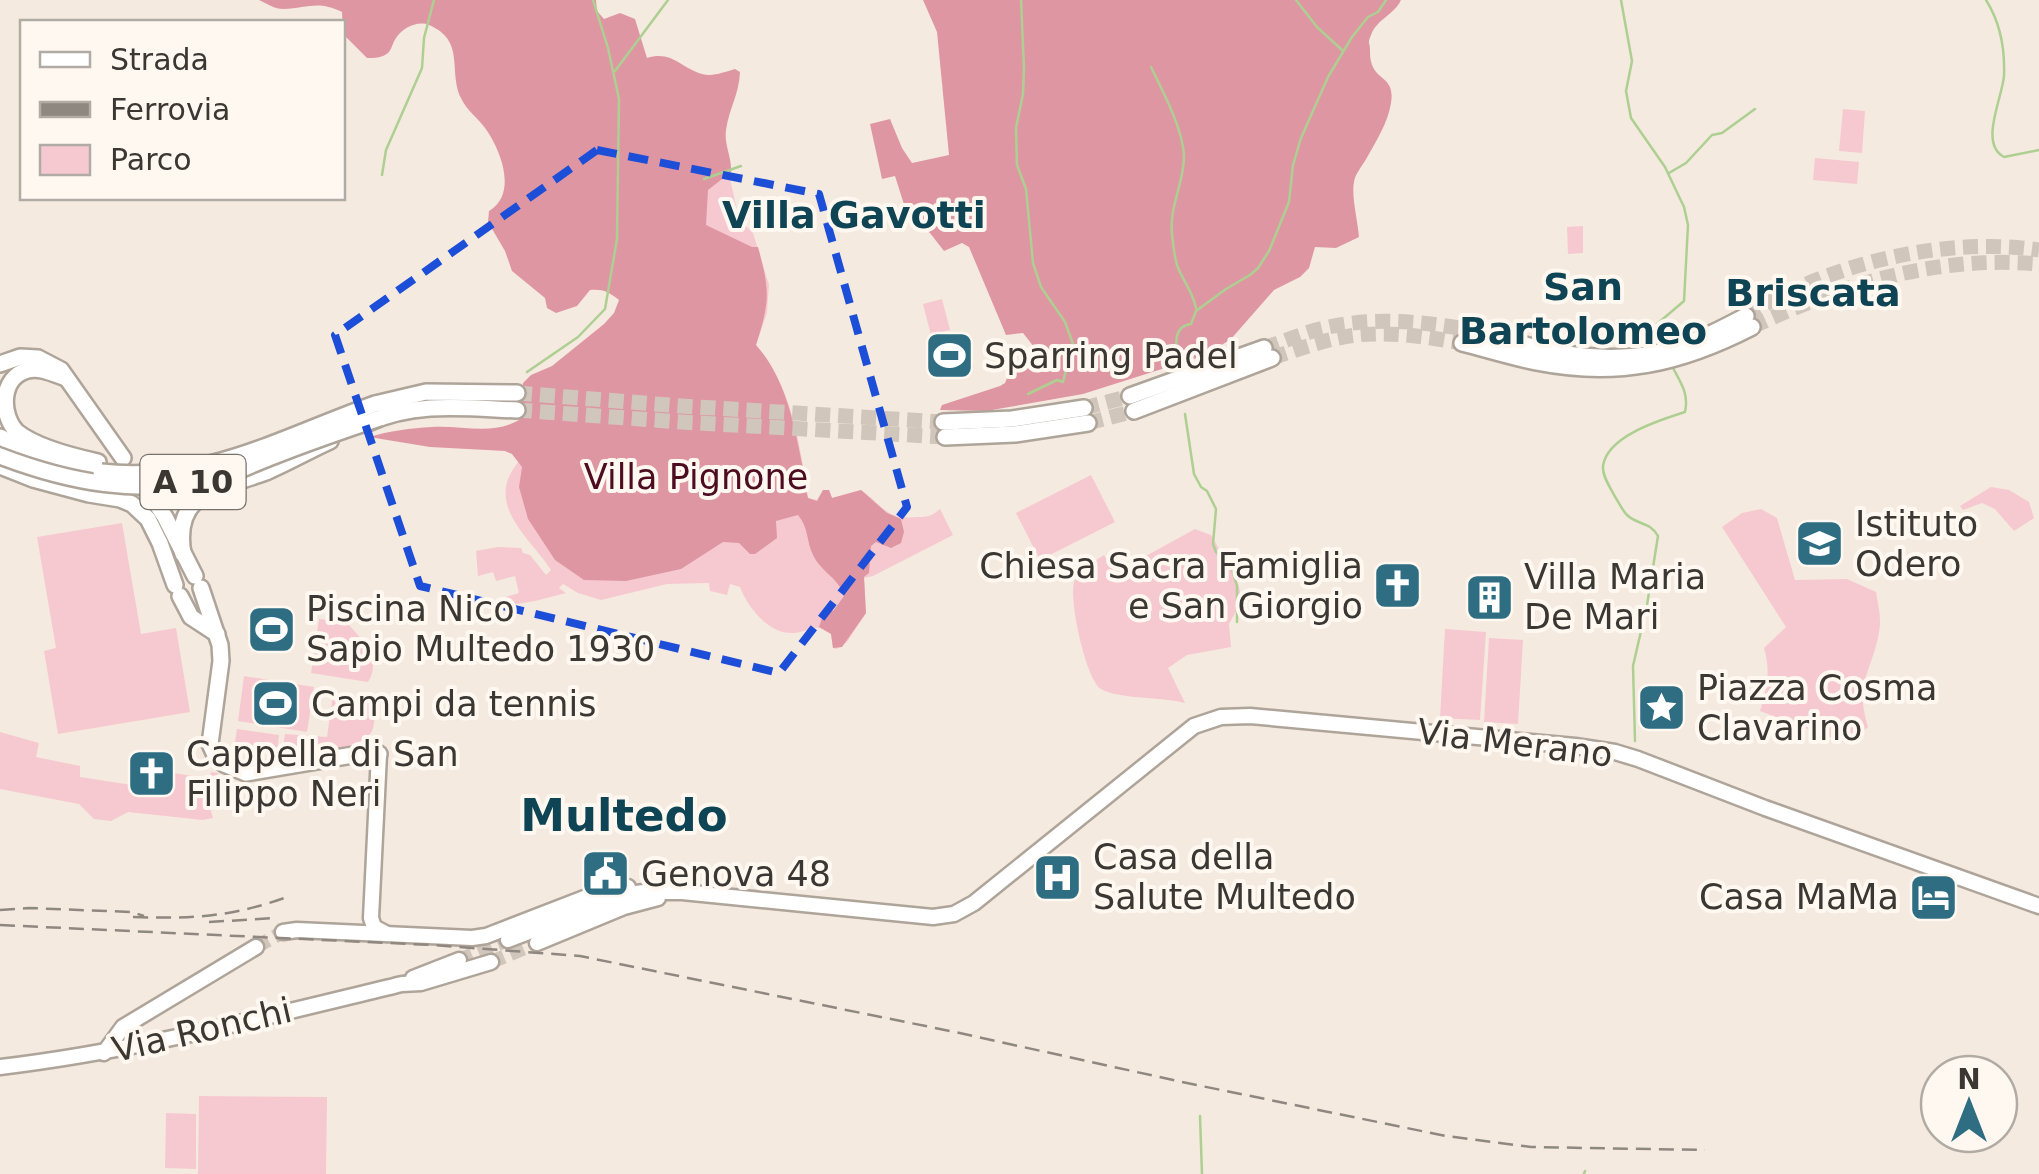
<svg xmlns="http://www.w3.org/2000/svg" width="2039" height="1174" viewBox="0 0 2039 1174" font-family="'DejaVu Sans',sans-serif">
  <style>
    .green { fill: #f6c9d0 }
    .forest { fill: #df96a3 }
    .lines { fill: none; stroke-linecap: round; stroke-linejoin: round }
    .stream { stroke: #aecf92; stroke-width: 2.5 }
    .primary-tunnel { stroke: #d0c6bc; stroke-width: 14; stroke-dasharray: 14 7; stroke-linecap: butt }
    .motorway-tunnel { stroke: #d0c6bc; stroke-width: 15; stroke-dasharray: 15 8; stroke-linecap: butt }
    .primary-casing { stroke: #afa499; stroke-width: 19 }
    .motorway-casing { stroke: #afa499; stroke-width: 20 }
    .primary { stroke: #fff; stroke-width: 14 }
    .motorway { stroke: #fff; stroke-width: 15 }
    .rail { stroke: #8f8880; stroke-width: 2.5; stroke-dasharray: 15 8; stroke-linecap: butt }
    .motorway-bridge-casing { stroke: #afa499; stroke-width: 20; stroke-linecap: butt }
    .motorway-bridge { stroke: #fff; stroke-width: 15 }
    .marked { fill: none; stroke: #1d4ed8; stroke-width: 8; stroke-dasharray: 20 12; stroke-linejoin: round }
    .labels { text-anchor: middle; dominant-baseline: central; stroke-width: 8; stroke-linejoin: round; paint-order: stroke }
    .shield { fill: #fff8f1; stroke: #76716b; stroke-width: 2.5 }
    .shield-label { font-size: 32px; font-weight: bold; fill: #3b3732 }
    .poi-label { font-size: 35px; fill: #3b3732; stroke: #fff8f1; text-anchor: start }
    .park-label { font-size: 35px; fill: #4d0c20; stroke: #fff8f1 }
    .street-label { font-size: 35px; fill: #3b3732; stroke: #fff8f1 }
    .neighbourhood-label { font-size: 38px; font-weight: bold; fill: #0f4454; stroke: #fff8f1 }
    .district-label { font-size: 45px; font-weight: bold; fill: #0f4454; stroke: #fff8f1 }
  </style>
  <rect width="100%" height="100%" fill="#f5eadf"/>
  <g class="green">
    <polygon points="1843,109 1865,111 1862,153 1839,151"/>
    <path d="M725,156L739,219L753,233L769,285L767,313L756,345C792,386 800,445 808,498L817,500L823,490H829L832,498L861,490C884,506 885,520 917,517C928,517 932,516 940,509L953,535L873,576L864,578L866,613L847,642L837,649L833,648L831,634C813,621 811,632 793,633C769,634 748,608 740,587L730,584L727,595L710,591L709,583L667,584L601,600L578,593L563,584L559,588L566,593L535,601L504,606L502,598L519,593L515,576L496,581L493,572L478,576L476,551L498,547L521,548L523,553L530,555L546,575L551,570C533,541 489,509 512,471C517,462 526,454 532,446L673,242Z"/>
    <polygon points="1815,158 1859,162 1857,184 1813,180"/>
    <polygon points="1583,226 1583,253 1568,254 1567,227"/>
    <polygon points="942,299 950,330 931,335 923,304"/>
    <polygon points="963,336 974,367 946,375 944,372 931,376 926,345"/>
    <polygon points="1091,475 1115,522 1040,560 1016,513"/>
    <polygon points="1991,487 2009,490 2029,502 2034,518 2014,531 1995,509 1982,503 1963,510 1960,506"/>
    <path d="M1761,509L1777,518L1795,580L1847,579L1876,592C1878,605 1882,619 1879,632C1872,673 1854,681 1868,727L1849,744L1760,711C1767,688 1771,671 1764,648L1786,627L1722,527L1742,513Z"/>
    <polygon points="122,523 141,634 176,628 190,712 58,734 44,651 56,648 37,537"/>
    <path d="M1195,529L1211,535L1236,578L1240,591V604L1229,624L1231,647L1187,655L1168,668L1185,703C1163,697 1117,699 1101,689C1086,680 1067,595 1075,579C1080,569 1095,561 1104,555L1115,573Z"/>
    <path d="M319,619L346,622C361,638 383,660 368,682L311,673Z"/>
    <polygon points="1445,629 1486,632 1480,720 1440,718"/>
    <polygon points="1489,638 1523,640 1518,724 1484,722"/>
    <polygon points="244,676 314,687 307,732 238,721"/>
    <path d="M333,694L375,699C374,708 376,722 372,731C363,751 303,753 282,754L285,734L327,737Z"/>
    <polygon points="237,729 279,735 277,754 234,748"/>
    <polygon points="0,732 39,743 36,757 80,766 80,777 132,785 133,778 155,782 157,780 166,781 168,772 210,779 211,772 218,773 211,811 213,818 203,820 128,812 111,821 94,819 79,804 0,789"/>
    <polygon points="199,1096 327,1097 326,1174 198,1174"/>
    <polygon points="166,1113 196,1114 196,1169 165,1168"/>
  </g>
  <g class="forest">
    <path d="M259,0H596L597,11L604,19L620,13L635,19L647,58C672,50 681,68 702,74C713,77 724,72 735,69L740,72C739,95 729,108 726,130C724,145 732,157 731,172L708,190L706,225L752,247H758C770,291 770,301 756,345C786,379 794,424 803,468L788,471L785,475L786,491L797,488L806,490L808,498L817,501L823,490H829L832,498L861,490L887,513L901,519L904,532L901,543L891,548L876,542L871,546L869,573L864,577L866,613L842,647L833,648L831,634L819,627L823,615L834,610L844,596C839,578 821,572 813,555C806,541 809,528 798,515L776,521L777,538L755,554H750L739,543L723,542L681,569L626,581L584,580L555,560L528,519L519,487L522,467L512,454L505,451L430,447L369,437C389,431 411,428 432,427C462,425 492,436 519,420L523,383L531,375L552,366L604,324L614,313L619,300C609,292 603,289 590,290L577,306L556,313L547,308L545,298L512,271L505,251L488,222L489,211C518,194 501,150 485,128C477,117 467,111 461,98C448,71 466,41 429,25C418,20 402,28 396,38C393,42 392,48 389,52C383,58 375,58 367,58L343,34L342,12C318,0 308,8 283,9C275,9 267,4 259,0Z"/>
    <path d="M923,0H1401C1394,15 1377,19 1371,35C1367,45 1370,41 1370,50C1369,84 1396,72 1391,103C1388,123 1375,143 1365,161C1361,167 1355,175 1354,182C1351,195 1358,222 1359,237L1336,248L1315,247L1309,268L1300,277L1274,290L1231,339L1206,355L1083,394L986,411L940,410L942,405L1000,386L1005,383L1011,368L1034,352V347L1023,333L1006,335L969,247L962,243L944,251L930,233L908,217L895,176L882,179L870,124L890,119L902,148L912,163L949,155L937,32Z"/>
  </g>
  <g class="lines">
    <g class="stream">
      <polyline points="1021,0 1024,68 1023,94 1016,128 1017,165 1026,189 1033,263 1041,287 1065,322 1073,344 1063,382 1057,380 1028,394"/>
      <polyline points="1296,0 1317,27 1342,50"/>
      <polyline points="1621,0 1632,61 1626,91 1631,118 1665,167 1684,207 1688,225 1684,301 1657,324 1660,343"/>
      <path d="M1986,0C2000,22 2005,50 2004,76C2002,99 1979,144 2004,157L2039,150"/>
      <path d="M1151,67C1163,92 1183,129 1184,156C1184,184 1169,206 1172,234C1173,243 1174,255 1177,265C1182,280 1193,291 1196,308"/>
      <polyline points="615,71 668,0"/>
      <polyline points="1669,173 1686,163 1712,135 1722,133 1755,109"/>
      <polyline points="382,175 386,150 422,68 424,38 434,0"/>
      <polyline points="704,179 741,166"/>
      <path d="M1178,361C1176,347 1172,326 1191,324L1196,311L1226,289L1250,275L1258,268L1269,251L1289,202L1293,165L1301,138L1328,77L1352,37L1368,17L1378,12L1386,0"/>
      <polyline points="527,372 578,337 605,309 617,239 619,99 608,48 593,0"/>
      <polyline points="1185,414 1194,474 1201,487 1207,491 1216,509 1213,544 1216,552 1231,566 1237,586 1237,622"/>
      <path d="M1635,741L1633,666L1647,605L1658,536C1651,522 1637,525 1627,515C1622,510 1618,501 1614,495C1610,487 1602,476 1603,466C1607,436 1660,420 1685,412C1689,394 1681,383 1673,368"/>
      <polyline points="1200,1116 1202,1174"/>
      <polyline points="1584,1174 1585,1171"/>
    </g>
    <g class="primary-tunnel">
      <polyline points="256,947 283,932"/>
      <polyline points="459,960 508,940"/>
      <polyline points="491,962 537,943"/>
    </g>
    <g class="motorway-tunnel">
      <path d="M1746,316C1825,264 1945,236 2039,250"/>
      <path d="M1752,327C1843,284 1937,255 2039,264"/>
      <path d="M1264,348C1282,342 1299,335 1316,330C1368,316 1419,321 1471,330"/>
      <path d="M1272,358C1305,347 1339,334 1374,334C1404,333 1432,338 1462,343"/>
      <polyline points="517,393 681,406 943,422"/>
      <polyline points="1084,408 1130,396"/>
      <polyline points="517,410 681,422 945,437"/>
      <polyline points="1088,423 1134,411"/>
    </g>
    <defs>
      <g id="primary">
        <polyline points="379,754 371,918 374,927 387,934"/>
        <polyline points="283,932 297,930 472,938 486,936 597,893 628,887"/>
        <polyline points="508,940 628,894 644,892 682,892 933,917 954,914 974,903 1194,726 1221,717 1250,716 1575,746 1615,752 1638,759 1765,808 2039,906"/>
        <polyline points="537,943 624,907 658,898"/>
        <polyline points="413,978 459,960"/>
        <polyline points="104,1053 123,1027 256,947"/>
        <path d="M0,1067C136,1051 269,1016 402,984L421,983L491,962"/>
      </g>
      <g id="motorway">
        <path d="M1471,330C1537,350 1607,370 1675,348C1700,340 1723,328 1746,316"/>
        <path d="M1462,343C1486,349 1511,357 1536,362C1617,378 1680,364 1752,327"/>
        <polyline points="0,364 20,357 38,358 61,370 123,458"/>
        <path d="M66,378C54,374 41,367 28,370C0,377 0,415 17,432C36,447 75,457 98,462"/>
        <polyline points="1130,396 1264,348"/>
        <polyline points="375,404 426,392 517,393"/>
        <polyline points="1134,411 1272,358"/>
        <polyline points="943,422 1012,419 1084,408"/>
        <path d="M368,423C415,401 467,408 517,410"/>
        <polyline points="0,437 37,455 87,470"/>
        <polyline points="945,437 1015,434 1088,423"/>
        <polyline points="0,466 33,479 89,494 120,499 132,504 148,519 160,543 175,585"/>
        <polyline points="152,497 165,517 195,576"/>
        <path d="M183,554C172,490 221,489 266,472C287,463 308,451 330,441"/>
        <polyline points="201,588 220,645 221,661 210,744 215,755 224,764 246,773 365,753 375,752 379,754"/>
        <polyline points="180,596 191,617 217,634"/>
      </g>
    </defs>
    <use href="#primary" class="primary-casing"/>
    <use href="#motorway" class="motorway-casing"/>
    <use href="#primary" class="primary"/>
    <use href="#motorway" class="motorway"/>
    <g class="rail">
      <polyline points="0,910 29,908 132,912 144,916"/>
      <path d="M133,917C193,919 232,917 290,896"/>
      <polyline points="209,922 276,918"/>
      <polyline points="0,925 432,945 580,956 955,1032 1182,1082 1446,1136 1531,1147 1705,1150"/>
    </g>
    <defs>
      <g id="motorway-bridge">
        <path d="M0,456C71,483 137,495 213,479C232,475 252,464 271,457C307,443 344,430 380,418"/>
        <path d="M101,472C203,484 282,437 375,404"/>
      </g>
    </defs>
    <use href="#motorway-bridge" class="motorway-bridge-casing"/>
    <use href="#motorway-bridge" class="motorway-bridge"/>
  </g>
  <path class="marked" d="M597,150L819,194L907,507L779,673L420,586L335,335Z"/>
  <defs>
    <symbol id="stadium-square" viewBox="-11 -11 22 22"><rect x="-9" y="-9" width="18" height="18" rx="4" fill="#2e6d82" stroke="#fff8f1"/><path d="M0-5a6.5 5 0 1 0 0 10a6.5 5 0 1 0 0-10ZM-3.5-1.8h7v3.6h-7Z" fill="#fff"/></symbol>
    <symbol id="school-square" viewBox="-11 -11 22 22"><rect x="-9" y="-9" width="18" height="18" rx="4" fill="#2e6d82" stroke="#fff8f1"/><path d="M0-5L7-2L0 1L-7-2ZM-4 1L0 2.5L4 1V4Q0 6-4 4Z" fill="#fff"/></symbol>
    <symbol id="church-square" viewBox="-11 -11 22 22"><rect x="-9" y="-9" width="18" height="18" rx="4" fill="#2e6d82" stroke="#fff8f1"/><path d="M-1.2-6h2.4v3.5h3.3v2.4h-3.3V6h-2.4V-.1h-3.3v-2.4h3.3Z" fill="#fff"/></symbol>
    <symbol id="building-square" viewBox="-11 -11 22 22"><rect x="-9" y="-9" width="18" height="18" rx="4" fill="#2e6d82" stroke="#fff8f1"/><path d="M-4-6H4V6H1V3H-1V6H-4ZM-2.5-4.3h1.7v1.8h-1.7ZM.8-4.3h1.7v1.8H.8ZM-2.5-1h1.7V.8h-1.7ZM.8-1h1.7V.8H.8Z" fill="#fff"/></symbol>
    <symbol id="sight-square" viewBox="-11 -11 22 22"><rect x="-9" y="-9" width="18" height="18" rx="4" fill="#2e6d82" stroke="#fff8f1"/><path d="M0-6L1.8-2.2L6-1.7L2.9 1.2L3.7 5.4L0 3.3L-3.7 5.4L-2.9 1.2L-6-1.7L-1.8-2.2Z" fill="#fff"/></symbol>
    <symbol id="civic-square" viewBox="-11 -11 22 22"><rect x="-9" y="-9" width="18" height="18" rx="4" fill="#2e6d82" stroke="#fff8f1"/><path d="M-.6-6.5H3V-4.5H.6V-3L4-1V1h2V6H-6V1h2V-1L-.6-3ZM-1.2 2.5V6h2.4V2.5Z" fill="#fff"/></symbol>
    <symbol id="hospital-square" viewBox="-11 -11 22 22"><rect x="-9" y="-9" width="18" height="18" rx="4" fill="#2e6d82" stroke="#fff8f1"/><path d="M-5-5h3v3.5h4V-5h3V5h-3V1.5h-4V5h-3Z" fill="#fff"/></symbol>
    <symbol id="hotel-square" viewBox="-11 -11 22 22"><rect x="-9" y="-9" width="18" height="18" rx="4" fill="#2e6d82" stroke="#fff8f1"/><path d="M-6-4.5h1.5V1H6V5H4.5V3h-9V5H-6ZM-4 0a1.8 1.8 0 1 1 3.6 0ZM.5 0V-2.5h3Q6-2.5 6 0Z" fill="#fff"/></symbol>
  </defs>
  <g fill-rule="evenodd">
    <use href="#stadium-square" x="922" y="328" width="55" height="55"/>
    <use href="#school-square" x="1792" y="516" width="55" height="55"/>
    <use href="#church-square" x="1370" y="558" width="55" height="55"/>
    <use href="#building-square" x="1462" y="570" width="55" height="55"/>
    <use href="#stadium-square" x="244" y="602" width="55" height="55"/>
    <use href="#stadium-square" x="248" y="676" width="55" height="55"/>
    <use href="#sight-square" x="1634" y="680" width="55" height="55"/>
    <use href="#church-square" x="124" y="746" width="55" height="55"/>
    <use href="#civic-square" x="578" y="846" width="55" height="55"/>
    <use href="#hospital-square" x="1030" y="850" width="55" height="55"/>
    <use href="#hotel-square" x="1906" y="870" width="55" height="55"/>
  </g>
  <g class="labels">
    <rect class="shield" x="140.5" y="455" width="105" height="54" rx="8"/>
    <g class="shield-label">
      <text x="193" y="482">A 10</text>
    </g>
    <g class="poi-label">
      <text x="984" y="356">Sparring Padel</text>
      <text x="1855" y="524">Istituto<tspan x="1855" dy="40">Odero</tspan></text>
      <text x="1363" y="566" text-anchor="end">Chiesa Sacra Famiglia<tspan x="1363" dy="40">e San Giorgio</tspan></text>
      <text x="1524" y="577">Villa Maria<tspan x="1524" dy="40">De Mari</tspan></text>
      <text x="306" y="609">Piscina Nico<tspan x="306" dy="40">Sapio Multedo 1930</tspan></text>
      <text x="1697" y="688">Piazza Cosma<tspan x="1697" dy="40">Clavarino</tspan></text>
      <text x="311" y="704">Campi da tennis</text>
      <text x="186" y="754">Cappella di San<tspan x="186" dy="40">Filippo Neri</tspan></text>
      <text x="1093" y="857">Casa della<tspan x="1093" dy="40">Salute Multedo</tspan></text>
      <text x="641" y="874">Genova 48</text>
      <text x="1899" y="897" text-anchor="end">Casa MaMa</text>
    </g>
    <g class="park-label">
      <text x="696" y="477">Villa Pignone</text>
    </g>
    <g class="street-label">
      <text transform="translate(1515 743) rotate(7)">Via Merano</text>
      <text transform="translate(202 1030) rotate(-13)">Via Ronchi</text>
    </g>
    <g class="neighbourhood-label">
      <text x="854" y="215">Villa Gavotti</text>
      <text x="1583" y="287">San<tspan x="1583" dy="44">Bartolomeo</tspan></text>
      <text x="1813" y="293">Briscata</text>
    </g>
    <g class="district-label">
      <text x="624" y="815">Multedo</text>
    </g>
  </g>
  <rect x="20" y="20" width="325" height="180" fill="#fff8f1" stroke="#b1aba5" stroke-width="2.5"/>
  <rect x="40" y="52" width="50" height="15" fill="#ffffff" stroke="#b1aba5" stroke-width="2.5"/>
  <text x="110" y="70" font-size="30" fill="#3b3732">Strada</text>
  <rect x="40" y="102" width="50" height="15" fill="#8f8880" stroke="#b1aba5" stroke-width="2.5"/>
  <text x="110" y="120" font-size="30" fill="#3b3732">Ferrovia</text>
  <rect x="40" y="145" width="50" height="30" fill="#f6c9d0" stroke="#b1aba5" stroke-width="2.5"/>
  <text x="110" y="170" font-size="30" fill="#3b3732">Parco</text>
  <g transform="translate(1969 1104)"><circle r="48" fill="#fff8f1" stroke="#b1aba5" stroke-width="2.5"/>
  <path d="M0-8L18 38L0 25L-18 38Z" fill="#2e6d82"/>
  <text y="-15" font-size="28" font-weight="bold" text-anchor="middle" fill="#3b3732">N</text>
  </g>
</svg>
